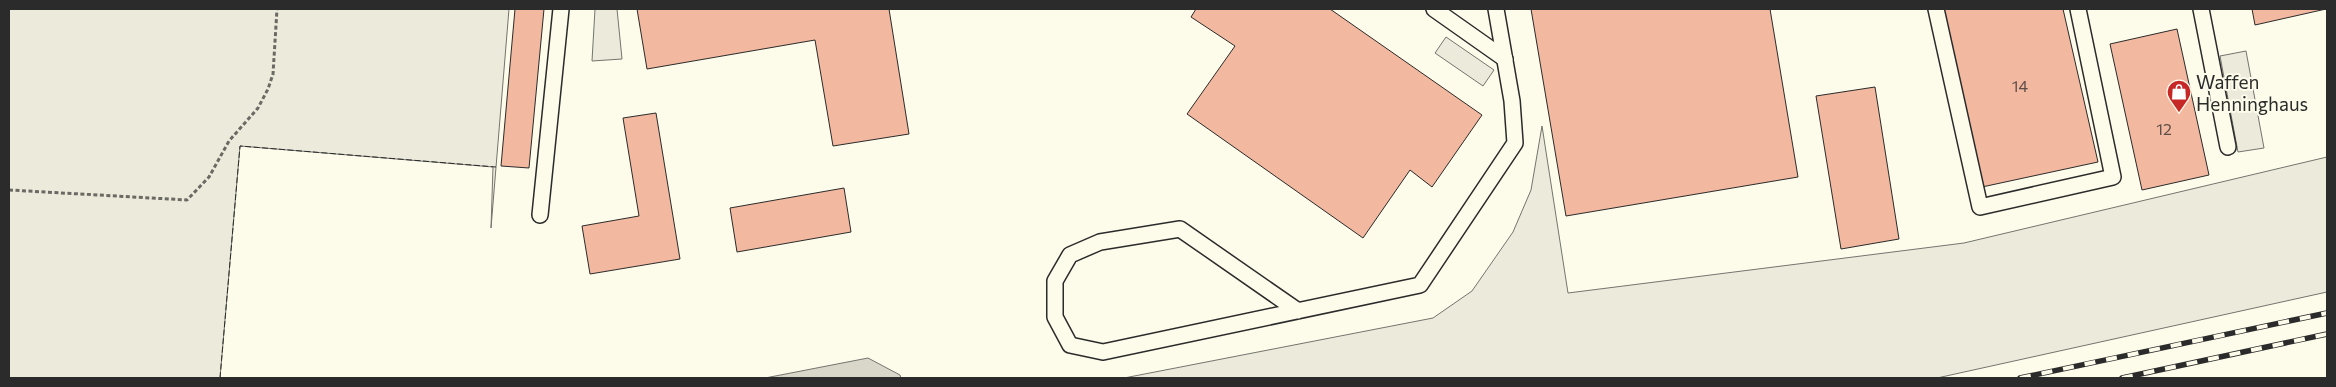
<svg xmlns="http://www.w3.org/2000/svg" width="2336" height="387" viewBox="0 0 2336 387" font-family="Commissioner,sans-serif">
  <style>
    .green { fill: #ecebdb; stroke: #74746e }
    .parking { fill: #eceadb; stroke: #74746e }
    .water { fill: #d8d7c9; stroke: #74746e }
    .building { fill: #f2b8a0; stroke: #2b2b2b }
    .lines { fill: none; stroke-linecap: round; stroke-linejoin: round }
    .service-casing { stroke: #2b2b2b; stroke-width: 18 }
    .path { stroke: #6a6964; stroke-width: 3; stroke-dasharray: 4 2.5; stroke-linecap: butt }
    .service { stroke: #fdfbea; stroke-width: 15 }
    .rail-casing { stroke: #2b2b2b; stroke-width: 5.5 }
    .rail { stroke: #fdfbea; stroke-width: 4; stroke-dasharray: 11; stroke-linecap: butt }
    .fence { stroke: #2b2b2b; stroke-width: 1; stroke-dasharray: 6 2.5; stroke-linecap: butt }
    .labels { text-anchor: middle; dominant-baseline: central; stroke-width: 4; stroke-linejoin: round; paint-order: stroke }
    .number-label { font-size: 16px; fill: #5d4e48 }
    .poi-label { font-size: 19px; fill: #2b2b2b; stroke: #fdfbea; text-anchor: start }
  </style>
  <rect width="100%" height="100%" fill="#fdfbea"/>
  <g class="green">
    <polygon points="9,9 509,9 491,228 493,167 240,146 220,378 9,378"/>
    <polygon points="1542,126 1568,293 1964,243 2327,157 2327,292 1937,378 1124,378 1433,318 1472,291 1513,232 1531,190"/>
  </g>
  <g class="parking">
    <polygon points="595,9 617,9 622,59 592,61"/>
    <polygon points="1446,37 1494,70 1483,86 1435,53"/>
    <polygon points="2246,51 2264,148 2238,152 2220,56"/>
  </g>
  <polygon class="water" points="868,358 900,375 901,378 765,378"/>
  <g class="building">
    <polygon points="515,9 544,9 529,168 501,166"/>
    <polygon points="637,9 889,9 909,134 833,146 815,40 647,69"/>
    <polygon points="1196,9 1330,9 1482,115 1432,187 1410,170 1363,238 1187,114 1235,46 1191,17"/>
    <polygon points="1531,9 1770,9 1798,177 1566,216"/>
    <polygon points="1942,9 2063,9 2098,162 1982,187"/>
    <polygon points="2252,9 2326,9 2255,25"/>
    <polygon points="2177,29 2209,175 2142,190 2110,44"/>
    <polygon points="1875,87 1899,239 1841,249 1816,96"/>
    <polygon points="656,113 680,259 590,274 582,226 639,216 623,118"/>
    <polygon points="844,188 851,232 737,252 730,208"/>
  </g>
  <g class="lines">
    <defs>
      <g id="service">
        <polyline points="1434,9 1505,59"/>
        <polyline points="1936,9 1980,207 2113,177 2078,9"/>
        <polyline points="2201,9 2228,147"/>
        <polyline points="540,215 561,9"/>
        <polyline points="1298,311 1180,229 1100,242 1070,255 1055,281 1055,317 1070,345 1103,352 1420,285 1515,143 1512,101 1496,9"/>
      </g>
    </defs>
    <use href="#service" class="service-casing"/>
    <polyline class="path" points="9,190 187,200 209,177 229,141 258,108 268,89 273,74 277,9"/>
    <use href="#service" class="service"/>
    <defs>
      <g id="rail">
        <polyline points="2020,378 2327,313"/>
        <polyline points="2122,378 2327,334"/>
      </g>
    </defs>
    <use href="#rail" class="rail-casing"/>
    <use href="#rail" class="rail"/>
    <polyline class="fence" points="220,378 240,146 496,167"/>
  </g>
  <defs>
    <symbol id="shop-pin" viewBox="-11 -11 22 30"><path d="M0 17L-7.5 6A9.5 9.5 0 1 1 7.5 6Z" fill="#c62828" stroke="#fdfbea"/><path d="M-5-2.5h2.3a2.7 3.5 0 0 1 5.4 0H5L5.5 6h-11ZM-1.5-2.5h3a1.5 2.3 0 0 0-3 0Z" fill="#fff"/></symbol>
  </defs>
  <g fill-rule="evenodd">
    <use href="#shop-pin" x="2165" y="78" width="28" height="38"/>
  </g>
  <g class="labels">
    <g class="number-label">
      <text x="2020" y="85">14</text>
      <text x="2164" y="128">12</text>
    </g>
    <g class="poi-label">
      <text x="2196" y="81">Waffen<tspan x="2196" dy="22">Henninghaus</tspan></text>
    </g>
  </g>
  <rect width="2336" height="387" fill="none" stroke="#2b2b2b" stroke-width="20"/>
</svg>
